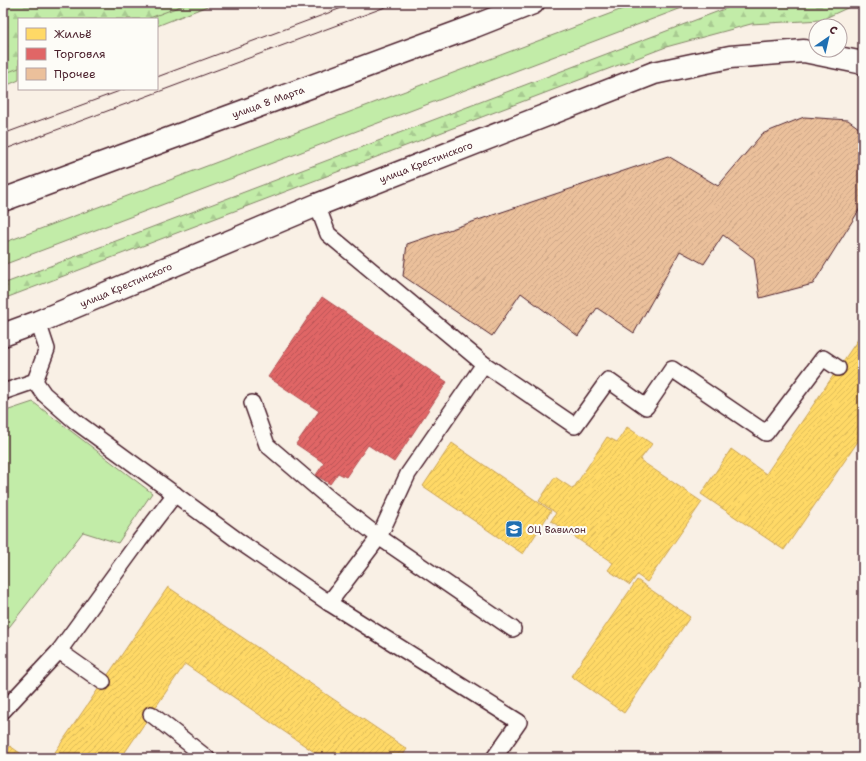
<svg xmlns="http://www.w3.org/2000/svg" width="866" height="761" viewBox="0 0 866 761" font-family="'Shantell Sans',sans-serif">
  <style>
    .green { fill: #c2eca8; stroke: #86866a }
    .forest { fill: url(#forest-firs); stroke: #86866a }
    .homes { fill: url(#homes-hatch); stroke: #c9a154 }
    .shops { fill: url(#shops-hatch); stroke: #b35154 }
    .building { fill: url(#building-hatch); stroke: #4a1f2b }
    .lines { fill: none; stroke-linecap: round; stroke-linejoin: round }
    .lane-casing { stroke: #4a1f2b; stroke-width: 18 }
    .secondary-casing { stroke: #4a1f2b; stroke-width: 25 }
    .lane { stroke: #fdfcf7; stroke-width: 15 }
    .secondary { stroke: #fdfcf7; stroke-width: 22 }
    .tram { stroke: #4a1f2b; stroke-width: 1 }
    .labels { text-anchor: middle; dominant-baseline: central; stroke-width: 4; stroke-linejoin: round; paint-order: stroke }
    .street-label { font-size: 10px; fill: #4a1f2b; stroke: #fdfcf7 }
    .poi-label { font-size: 10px; fill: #4a1f2b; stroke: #fdfcf7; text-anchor: start }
  </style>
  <defs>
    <pattern id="forest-firs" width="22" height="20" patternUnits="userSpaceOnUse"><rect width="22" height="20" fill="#c2eca8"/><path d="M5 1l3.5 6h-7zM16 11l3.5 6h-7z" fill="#a8ca91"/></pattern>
    <pattern id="homes-hatch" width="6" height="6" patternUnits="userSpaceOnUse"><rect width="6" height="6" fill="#ffd966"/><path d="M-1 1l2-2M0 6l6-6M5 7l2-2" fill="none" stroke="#dcba59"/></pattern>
    <pattern id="shops-hatch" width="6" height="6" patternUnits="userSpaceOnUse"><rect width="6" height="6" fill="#e06666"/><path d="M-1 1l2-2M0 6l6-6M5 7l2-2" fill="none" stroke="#b85354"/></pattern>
    <pattern id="building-hatch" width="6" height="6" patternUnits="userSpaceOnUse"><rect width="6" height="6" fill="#ebc09b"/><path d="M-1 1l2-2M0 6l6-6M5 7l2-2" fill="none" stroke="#cba586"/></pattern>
  </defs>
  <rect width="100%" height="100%" fill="#f9f0e5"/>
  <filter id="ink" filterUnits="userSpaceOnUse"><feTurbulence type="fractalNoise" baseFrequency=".025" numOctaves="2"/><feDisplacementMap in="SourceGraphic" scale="8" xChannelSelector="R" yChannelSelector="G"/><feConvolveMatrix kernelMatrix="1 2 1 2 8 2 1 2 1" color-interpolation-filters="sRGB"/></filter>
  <g filter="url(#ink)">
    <g class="green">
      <polygon points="3,3 215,3 157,26 157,19 19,19 19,80 3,87"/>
      <polygon points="645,3 695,3 3,265 3,243 633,5"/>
      <polygon points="33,402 152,493 118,543 83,532 3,635 3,412"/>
    </g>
    <g class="forest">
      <polygon points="3,3 189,3 147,19 19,19 19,68 3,74"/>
      <polygon points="740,3 858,3 821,20 751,24 666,47 3,299 3,284"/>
    </g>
    <g class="homes">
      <polygon points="863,332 863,434 784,550 701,494 731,449 766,474"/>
      <polygon points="627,427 652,444 640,460 702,502 647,582 637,575 630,585 608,570 613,563 551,521 556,513 539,501 555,477 573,489 607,437 617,442"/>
      <polygon points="452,443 551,511 523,554 423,486"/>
      <polygon points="637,580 690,617 624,713 571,676"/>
      <polygon points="168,587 407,749 401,758 323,758 185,664 121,758 51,758"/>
      <polygon points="10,746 27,758 3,758 3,757"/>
    </g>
    <polygon class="shops" points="322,297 447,382 394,462 368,445 346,477 338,473 330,484 316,475 324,463 296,444 319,411 268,377"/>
    <polygon class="building" points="804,117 848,120 863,131 863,204 813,284 760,298 754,258 723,235 704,264 680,251 634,333 597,308 578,336 521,293 492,336 403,276 407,244 668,156 718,186 762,134"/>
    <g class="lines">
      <defs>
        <g id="lane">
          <polyline points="317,205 328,234 484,364"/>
          <polyline points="38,322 47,349 35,381 44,394 75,421 240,542 329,603 519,722 494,758"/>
          <polyline points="3,392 35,381"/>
          <polyline points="252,403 267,445 330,499 379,537 513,629"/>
          <polyline points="329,603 379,537 408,474 484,364 575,426 608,380 646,407 672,369 766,433 823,358 838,368"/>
          <polyline points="103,682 59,651 139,541 175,494"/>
          <polyline points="3,711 59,651"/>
          <polyline points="151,714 207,758"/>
        </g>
        <g id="secondary">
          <polyline points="3,200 475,26 533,3"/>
          <polyline points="3,335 38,322 317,205 654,73 730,57 804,51 863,63"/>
        </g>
      </defs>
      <use href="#lane" class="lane-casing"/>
      <use href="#secondary" class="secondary-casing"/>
      <use href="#lane" class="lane"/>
      <use href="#secondary" class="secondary"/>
      <g class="tram">
        <polyline points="157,77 355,3"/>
        <polyline points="3,134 125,89"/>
        <polyline points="3,150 396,3"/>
      </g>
    </g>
  </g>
  <defs>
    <symbol id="school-square" viewBox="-11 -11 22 22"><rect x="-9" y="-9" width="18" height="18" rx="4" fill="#1f6fb2" stroke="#fdfcf7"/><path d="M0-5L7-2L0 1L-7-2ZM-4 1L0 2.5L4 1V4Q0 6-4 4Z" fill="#fff"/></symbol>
  </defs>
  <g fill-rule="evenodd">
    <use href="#school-square" x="504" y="519" width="20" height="20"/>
  </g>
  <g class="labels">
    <g class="street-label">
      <text transform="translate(268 102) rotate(-20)">улица 8 Марта</text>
      <text transform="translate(426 162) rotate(-21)">улица Крестинского</text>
      <text transform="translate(126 285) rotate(-23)">улица Крестинского</text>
    </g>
    <g class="poi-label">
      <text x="527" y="529">ОЦ Вавилон</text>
    </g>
  </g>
  <rect width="866" height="761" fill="none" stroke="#fdfcf7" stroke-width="16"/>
  <rect x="8" y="8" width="850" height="745" fill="none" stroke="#4a1f2b" stroke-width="1.5" filter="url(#ink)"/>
  <rect x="18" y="18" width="140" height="72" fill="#fdfcf7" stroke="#b5a4a5"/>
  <rect x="26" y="28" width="20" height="12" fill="#ffd966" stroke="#b5a4a5"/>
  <text x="54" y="38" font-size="12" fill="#4a1f2b">Жильё</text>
  <rect x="26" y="48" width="20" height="12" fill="#e06666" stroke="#b5a4a5"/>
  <text x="54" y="58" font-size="12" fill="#4a1f2b">Торговля</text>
  <rect x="26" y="68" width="20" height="12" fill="#ebc09b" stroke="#b5a4a5"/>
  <text x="54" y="78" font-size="12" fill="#4a1f2b">Прочее</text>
  <g transform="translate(828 38) rotate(34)"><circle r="19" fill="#fdfcf7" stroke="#b5a4a5"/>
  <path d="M0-3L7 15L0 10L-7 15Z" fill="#1f6fb2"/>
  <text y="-6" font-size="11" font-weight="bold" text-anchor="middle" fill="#4a1f2b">С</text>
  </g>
</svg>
